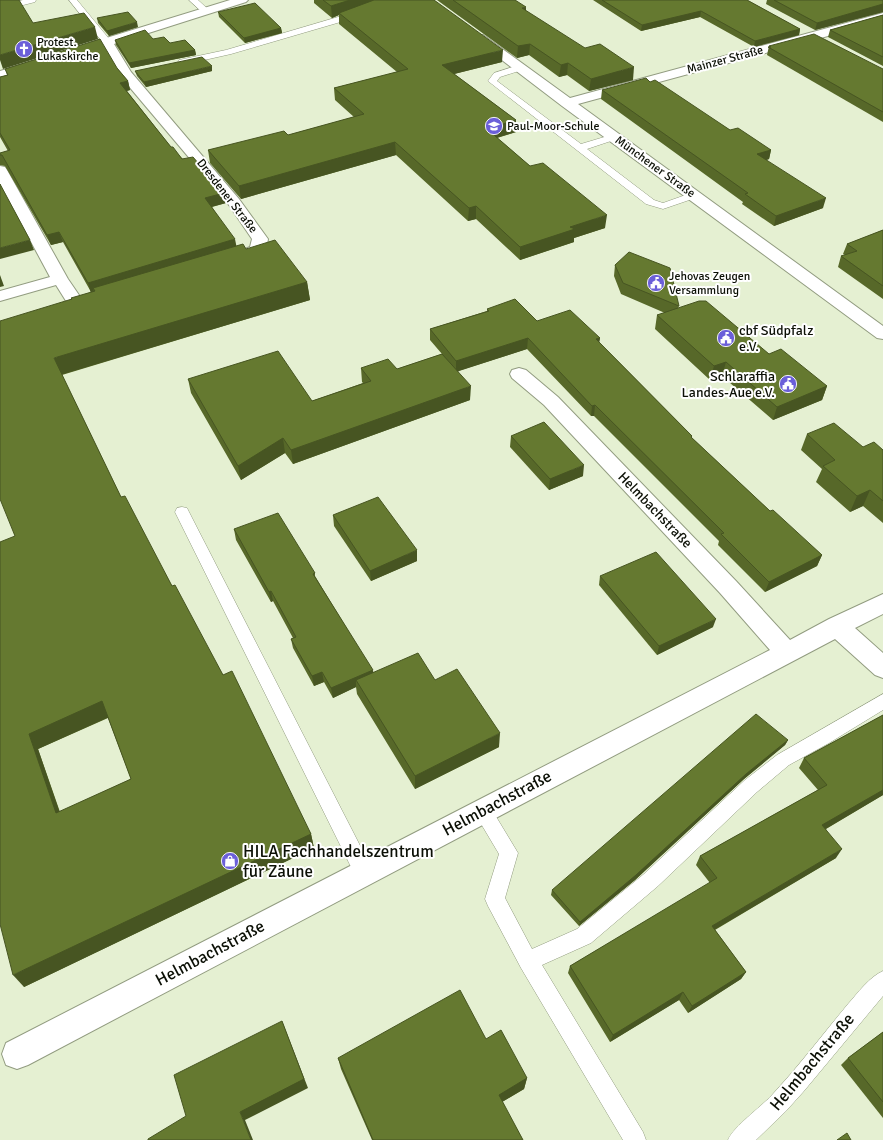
<svg xmlns="http://www.w3.org/2000/svg" width="883" height="1140" viewBox="0 0 883 1140" font-family="Signika,sans-serif">
  <style>
    .lines { fill: none; stroke-linecap: round; stroke-linejoin: round }
    .lane-casing { stroke: #929c80; stroke-width: 1 }
    .street-casing { stroke: #929c80; stroke-width: 2 }
    .lane { fill: #fff; fill-rule: evenodd }
    .street { fill: #fff; fill-rule: evenodd }
    .wall { fill: #576829; fill-rule: evenodd }
    .shaded-wall { fill: #475522 }
    .building { fill: #657930; stroke: #475522; fill-rule: evenodd }
    .labels { text-anchor: middle; dominant-baseline: central; stroke-width: 4; stroke-linejoin: round; paint-order: stroke }
    .far-poi-label { font-size: 12px; fill: #0c1006; stroke: #fff; text-anchor: start }
    .far-street-label { font-size: 12px; fill: #0c1006; stroke: #fff }
    .poi-label { font-size: 14px; fill: #0c1006; stroke: #fff; text-anchor: start }
    .street-label { font-size: 14px; fill: #0c1006; stroke: #fff }
    .near-street-label { font-size: 17px; fill: #0c1006; stroke: #fff }
    .near-poi-label { font-size: 17px; fill: #0c1006; stroke: #fff; text-anchor: start }
  </style>
  <rect width="100%" height="100%" fill="#e5f0d2"/>
  <g class="lines">
    <defs>
      <g id="lane">
        <polygon points="23,0 36,0 35,2 0,11 0,7"/>
        <polygon points="69,0 77,0 110,40 111,42 110,44 104,44"/>
        <polygon points="189,0 198,0 210,11 206,13 203,13"/>
        <polygon points="355,12 361,12 362,14 361,16 231,54 182,65 178,62 179,60 226,50"/>
        <polygon points="519,65 523,68 522,70 500,77 497,81 581,144 611,135 617,135 619,137 617,139 587,149 654,200 663,203 694,192 698,193 699,195 698,197 663,209 646,204 488,81 494,73"/>
        <polygon points="182,507 187,508 189,512 371,867 373,873 371,879 364,882 357,879 175,512 177,508"/>
        <polygon points="883,694 883,710 829,743 789,765 757,792 658,886 591,943 542,965 643,1132 646,1140 623,1140 521,968 488,906 485,899 499,854 477,817 474,811 477,805 483,803 489,805 518,853 505,898 532,949 577,929 644,874 745,780 777,755"/>
        <path d="M883,971V996L804,1091L786,1111L756,1140H728C734,1126 760,1108 772,1095C799,1066 823,1034 848,1004C858,993 869,977 883,971Z"/>
      </g>
      <g id="street">
        <polygon points="230,0 248,0 246,2 114,44 131,72 239,199 268,239 266,250 264,253 240,262 234,264 228,262 226,259 228,256 250,247 252,239 229,205 121,77 103,47 94,50 90,49 88,46 90,43"/>
        <polygon points="883,13 883,21 578,104 883,326 883,339 877,338 562,106 473,38 475,35 483,35 570,98"/>
        <polygon points="34,61 39,62 40,65 39,68 0,79 0,71"/>
        <polygon points="0,166 5,167 7,170 68,279 81,298 97,294 103,295 106,299 103,303 77,310 71,309 56,285 0,301 0,291 50,277 0,184"/>
        <polygon points="519,368 526,370 558,397 736,581 790,640 829,619 883,594 883,614 855,628 883,653 883,678 875,675 835,639 28,1065 17,1069 6,1065 2,1054 6,1043 770,650 720,593 544,405 512,378 510,374 512,370"/>
      </g>
    </defs>
    <use href="#lane" class="lane-casing"/>
    <use href="#street" class="street-casing"/>
    <use href="#lane" class="lane"/>
    <use href="#street" class="street"/>
  </g>
  <g class="wall">
    <polygon points="314,0 434,0 502,62 454,74 516,120 516,132 497,138 530,166 605,228 574,238 574,242 520,260 476,219 468,221 396,155 241,199 210,163 208,150 288,135 354,117 335,100 334,88 397,72 339,24 339,15 332,18 314,3"/>
    <polygon points="437,0 515,0 526,11 633,80 589,91 567,75 559,77 529,55 517,58"/>
    <polygon points="593,0 747,0 800,29 799,35 754,47 700,17 641,31"/>
    <polygon points="767,0 883,0 883,12 815,30 766,4"/>
    <polygon points="218,12 281,28 282,33 245,43 219,17"/>
    <polygon points="883,15 883,66 828,37 830,30"/>
    <polygon points="97,18 138,27 109,36 98,23"/>
    <polygon points="153,39 170,43 195,50 196,55 131,68 116,45 115,40"/>
    <polygon points="769,46 883,69 883,122 767,55"/>
    <path d="M117,68L128,81L130,90L127,91L171,147L226,203L212,207L236,246L246,249L307,282L310,300L62,375L121,497L223,675L311,834L314,848L24,987L15,536L71,299L91,292L63,242L51,245L5,166L0,165V153L8,151L0,137V77L7,75L5,69ZM108,718L131,779L60,812L38,749Z"/>
    <polygon points="135,71 212,71 146,87 137,76"/>
    <polygon points="650,82 730,130 771,150 769,159 766,160 823,208 774,226 742,204 743,202 601,99 602,90"/>
    <polygon points="883,230 883,299 838,267 841,256 845,255 843,254 847,244"/>
    <polygon points="615,265 679,306 678,308 769,354 827,386 822,400 773,420 722,376 710,380 655,329 657,315 665,313 621,294 614,276"/>
    <polygon points="487,309 600,338 599,342 692,436 692,438 770,511 822,555 817,566 765,592 718,545 719,541 594,416 591,416 527,349 458,371 470,400 293,464 285,453 241,480 191,393 188,379 312,401 363,383 362,382 361,368 397,369 442,354 430,340 430,329 487,311"/>
    <polygon points="807,434 863,447 883,450 883,523 863,506 850,512 816,482 822,469 801,450"/>
    <polygon points="511,436 583,476 549,490 510,447"/>
    <polygon points="333,515 417,561 371,581 334,526"/>
    <polygon points="234,529 315,573 315,576 373,672 435,680 499,747 415,789 357,694 356,687 333,698 324,682 314,686 293,648 291,639 293,638 273,601 271,602 236,540"/>
    <polygon points="600,576 713,627 657,655 599,585"/>
    <polygon points="883,715 883,795 826,829 836,858 715,930 746,972 741,979 688,1013 679,1000 610,1042 568,973 570,966 710,883 696,865 700,856 818,790 799,768 804,758"/>
    <polygon points="788,740 785,745 744,779 635,880 579,926 551,895 552,890"/>
    <polygon points="883,1032 883,1118 841,1065 848,1058"/>
    <polygon points="486,1039 527,1078 524,1089 502,1102 523,1140 372,1140 341,1069 338,1058"/>
  </g>
  <g class="shaded-wall">
    <polygon points="350,0 385,0 339,13 339,15 332,18 331,6"/>
    <polygon points="883,4 883,12 815,30 817,23"/>
    <polygon points="526,7 526,19 522,8"/>
    <polygon points="701,11 700,17 641,31 642,25"/>
    <polygon points="137,22 138,27 109,36 107,31"/>
    <polygon points="95,27 98,39 3,69 0,60 0,55"/>
    <polygon points="281,28 282,33 245,43 244,38"/>
    <polygon points="800,29 799,35 754,47 755,41"/>
    <polygon points="530,44 529,55 517,58 518,46"/>
    <polygon points="195,50 196,55 131,68 129,63"/>
    <polygon points="503,50 502,62 442,77 442,65"/>
    <polygon points="568,63 567,75 559,77 561,65"/>
    <polygon points="212,66 212,71 146,87 144,82"/>
    <polygon points="634,67 633,80 589,91 591,79"/>
    <polygon points="128,81 130,90 122,92 120,83"/>
    <polygon points="516,120 516,132 486,141 487,129"/>
    <polygon points="395,142 396,155 241,199 239,186"/>
    <polygon points="771,150 769,159 755,164 757,154"/>
    <polygon points="224,193 226,203 207,208 205,198"/>
    <polygon points="826,198 823,208 774,226 776,216"/>
    <polygon points="476,206 476,219 468,221 469,208"/>
    <polygon points="607,215 605,228 574,238 574,242 520,260 520,247 570,227"/>
    <polygon points="59,232 63,242 51,245 47,235"/>
    <polygon points="235,239 237,249 93,288 94,292 91,293 88,283"/>
    <polygon points="30,240 34,250 0,259 0,248"/>
    <polygon points="0,275 4,286 0,287"/>
    <polygon points="307,282 310,300 60,375 54,358"/>
    <polygon points="528,338 527,349 456,372 456,361"/>
    <polygon points="600,338 598,349 596,339"/>
    <polygon points="726,362 722,376 710,380 714,366"/>
    <polygon points="471,386 470,400 293,464 291,450"/>
    <polygon points="827,386 822,400 773,420 777,407"/>
    <polygon points="595,405 594,416 591,416 592,406"/>
    <polygon points="283,438 285,453 241,480 238,466"/>
    <polygon points="584,465 583,476 549,490 550,479"/>
    <polygon points="870,490 863,506 850,512 857,496"/>
    <polygon points="417,550 417,561 371,581 370,571"/>
    <polygon points="822,555 817,566 765,592 769,582"/>
    <polygon points="271,591 273,601 271,602 269,592"/>
    <polygon points="716,619 713,627 657,655 659,646"/>
    <polygon points="373,670 374,679 356,680 356,687 333,698 331,688"/>
    <polygon points="322,672 324,682 314,686 312,676"/>
    <polygon points="102,701 109,717 38,749 65,828 56,813 29,734"/>
    <polygon points="500,733 499,747 415,789 415,776"/>
    <polygon points="788,740 785,745 744,779 635,880 579,926 580,922 746,774"/>
    <polygon points="883,790 883,795 817,834 822,825"/>
    <polygon points="311,834 314,848 24,987 13,975"/>
    <polygon points="842,849 836,858 707,934 712,926"/>
    <polygon points="746,972 741,979 688,1013 692,1006"/>
    <polygon points="683,992 679,1000 610,1042 613,1035"/>
    <polygon points="282,1021 308,1088 245,1120 253,1140 251,1140 240,1112"/>
    <polygon points="527,1078 524,1089 497,1105 499,1095"/>
  </g>
  <g class="building">
    <polygon points="0,0 19,0 33,23 84,13 95,27 0,55"/>
    <polygon points="323,0 350,0 331,6"/>
    <polygon points="374,0 434,0 503,50 442,65 516,120 487,129 530,166 543,163 607,215 570,227 575,229 520,247 476,206 469,208 395,142 239,186 208,150 284,131 288,135 364,114 334,88 408,69 339,13"/>
    <polygon points="453,0 515,0 526,7 522,8 585,48 600,44 634,67 591,79 568,63 561,65 530,44 518,46"/>
    <polygon points="602,0 747,0 800,29 755,41 701,11 642,25"/>
    <polygon points="774,0 883,0 883,4 817,23"/>
    <polygon points="255,3 281,28 244,38 218,12"/>
    <polygon points="128,12 137,22 107,31 97,18"/>
    <polygon points="883,15 883,57 830,30"/>
    <polygon points="145,30 153,39 164,37 170,43 185,40 195,50 129,63 115,40"/>
    <polygon points="814,34 883,69 883,112 768,47 771,47 769,46"/>
    <polygon points="100,39 117,68 128,81 120,83 171,147 173,147 182,159 193,157 224,193 205,198 235,239 88,283 59,232 47,235 2,155 0,155 0,153 10,150 0,133 0,77 8,75 5,69"/>
    <polygon points="202,57 212,66 144,82 135,71"/>
    <polygon points="646,78 650,82 655,80 730,130 738,128 771,150 757,154 826,198 776,216 745,194 748,193 602,90"/>
    <polygon points="0,184 30,240 0,248"/>
    <polygon points="883,230 883,286 841,256 857,251 847,244"/>
    <path d="M275,240L307,282L54,358L121,497L125,496L172,586L175,585L223,675L232,671L311,834L13,975L0,924V542L15,536L0,499V321L72,299L71,298L95,291L93,288L243,244L246,249ZM102,701L131,779L56,813L29,734Z"/>
    <polygon points="629,252 670,268 679,306 623,283 615,265"/>
    <polygon points="515,299 537,321 570,310 600,338 596,339 692,436 691,437 770,511 773,510 822,555 769,582 721,534 724,533 595,405 592,406 528,338 456,361 430,329 489,311 487,309"/>
    <polygon points="699,301 706,301 769,354 781,349 827,386 777,407 726,362 714,366 657,315"/>
    <polygon points="278,351 312,401 371,381 361,368 388,359 397,369 442,354 471,386 291,450 283,438 238,466 188,379"/>
    <polygon points="544,422 584,465 550,479 511,436"/>
    <polygon points="834,423 863,447 874,442 883,450 883,501 870,490 857,496 823,466 835,460 807,434"/>
    <polygon points="378,497 417,550 370,571 333,515"/>
    <polygon points="278,513 315,573 313,574 373,670 331,688 322,672 312,676 291,639 296,637 271,591 269,592 234,529"/>
    <polygon points="656,552 716,619 659,646 600,576"/>
    <polygon points="418,653 435,680 457,669 500,733 415,776 356,680"/>
    <polygon points="756,714 788,740 746,774 636,875 580,922 552,890"/>
    <polygon points="883,715 883,790 822,825 842,849 712,926 746,972 692,1006 683,992 613,1035 570,966 717,878 700,856 827,785 804,758"/>
    <polygon points="460,990 486,1039 501,1030 527,1078 499,1095 523,1140 373,1140 338,1058"/>
    <polygon points="282,1021 304,1079 240,1112 251,1140 148,1140 148,1139 186,1116 174,1075"/>
    <polygon points="883,1032 883,1102 848,1058"/>
    <polygon points="847,1133 851,1140 837,1140"/>
  </g>
  <defs>
    <symbol id="church-disc" viewBox="-11 -11 22 22"><circle r="9.5" fill="#6b5fd9" stroke="#fff"/><path d="M-1.2-6h2.4v3.5h3.3v2.4h-3.3V6h-2.4V-.1h-3.3v-2.4h3.3Z" fill="#fff"/></symbol>
    <symbol id="school-disc" viewBox="-11 -11 22 22"><circle r="9.5" fill="#6b5fd9" stroke="#fff"/><path d="M0-5L7-2L0 1L-7-2ZM-4 1L0 2.5L4 1V4Q0 6-4 4Z" fill="#fff"/></symbol>
    <symbol id="civic-disc" viewBox="-11 -11 22 22"><circle r="9.5" fill="#6b5fd9" stroke="#fff"/><path d="M-.6-6.5H3V-4.5H.6V-3L4-1V1h2V6H-6V1h2V-1L-.6-3ZM-1.2 2.5V6h2.4V2.5Z" fill="#fff"/></symbol>
    <symbol id="shop-disc" viewBox="-11 -11 22 22"><circle r="9.5" fill="#6b5fd9" stroke="#fff"/><path d="M-5-2.5h2.3a2.7 3.5 0 0 1 5.4 0H5L5.5 6h-11ZM-1.5-2.5h3a1.5 2.3 0 0 0-3 0Z" fill="#fff"/></symbol>
  </defs>
  <g fill-rule="evenodd">
    <use href="#church-disc" x="14" y="39" width="20" height="20"/>
    <use href="#school-disc" x="484" y="116" width="20" height="20"/>
    <use href="#civic-disc" x="646" y="273" width="20" height="20"/>
    <use href="#civic-disc" x="716" y="328" width="20" height="20"/>
    <use href="#civic-disc" x="778" y="374" width="20" height="20"/>
    <use href="#shop-disc" x="220" y="851" width="20" height="20"/>
  </g>
  <g class="labels">
    <g class="far-poi-label">
      <text x="37" y="42">Protest.<tspan x="37" dy="14">Lukaskirche</tspan></text>
      <text x="507" y="126">Paul-Moor-Schule</text>
      <text x="669" y="276">Jehovas Zeugen<tspan x="669" dy="14">Versammlung</tspan></text>
    </g>
    <g class="far-street-label">
      <text transform="translate(725 60) rotate(-15)">Mainzer Straße</text>
      <text transform="translate(655 167) rotate(36)">Münchener Straße</text>
      <text transform="translate(227 196) rotate(52)">Dresdener Straße</text>
    </g>
    <g class="poi-label">
      <text x="739" y="330">cbf Südpfalz<tspan x="739" dy="16">e.V.</tspan></text>
      <text x="775" y="376" text-anchor="end">Schlaraffia<tspan x="775" dy="16">Landes-Aue e.V.</tspan></text>
    </g>
    <g class="street-label">
      <text transform="translate(655 510) rotate(46)">Helmbachstraße</text>
    </g>
    <g class="near-street-label">
      <text transform="translate(497 803) rotate(-28)">Helmbachstraße</text>
      <text transform="translate(210 953) rotate(-28)">Helmbachstraße</text>
      <text transform="translate(812 1062) rotate(-50)">Helmbachstraße</text>
    </g>
    <g class="near-poi-label">
      <text x="243" y="851">HILA Fachhandelszentrum<tspan x="243" dy="20">für Zäune</tspan></text>
    </g>
  </g>
</svg>
